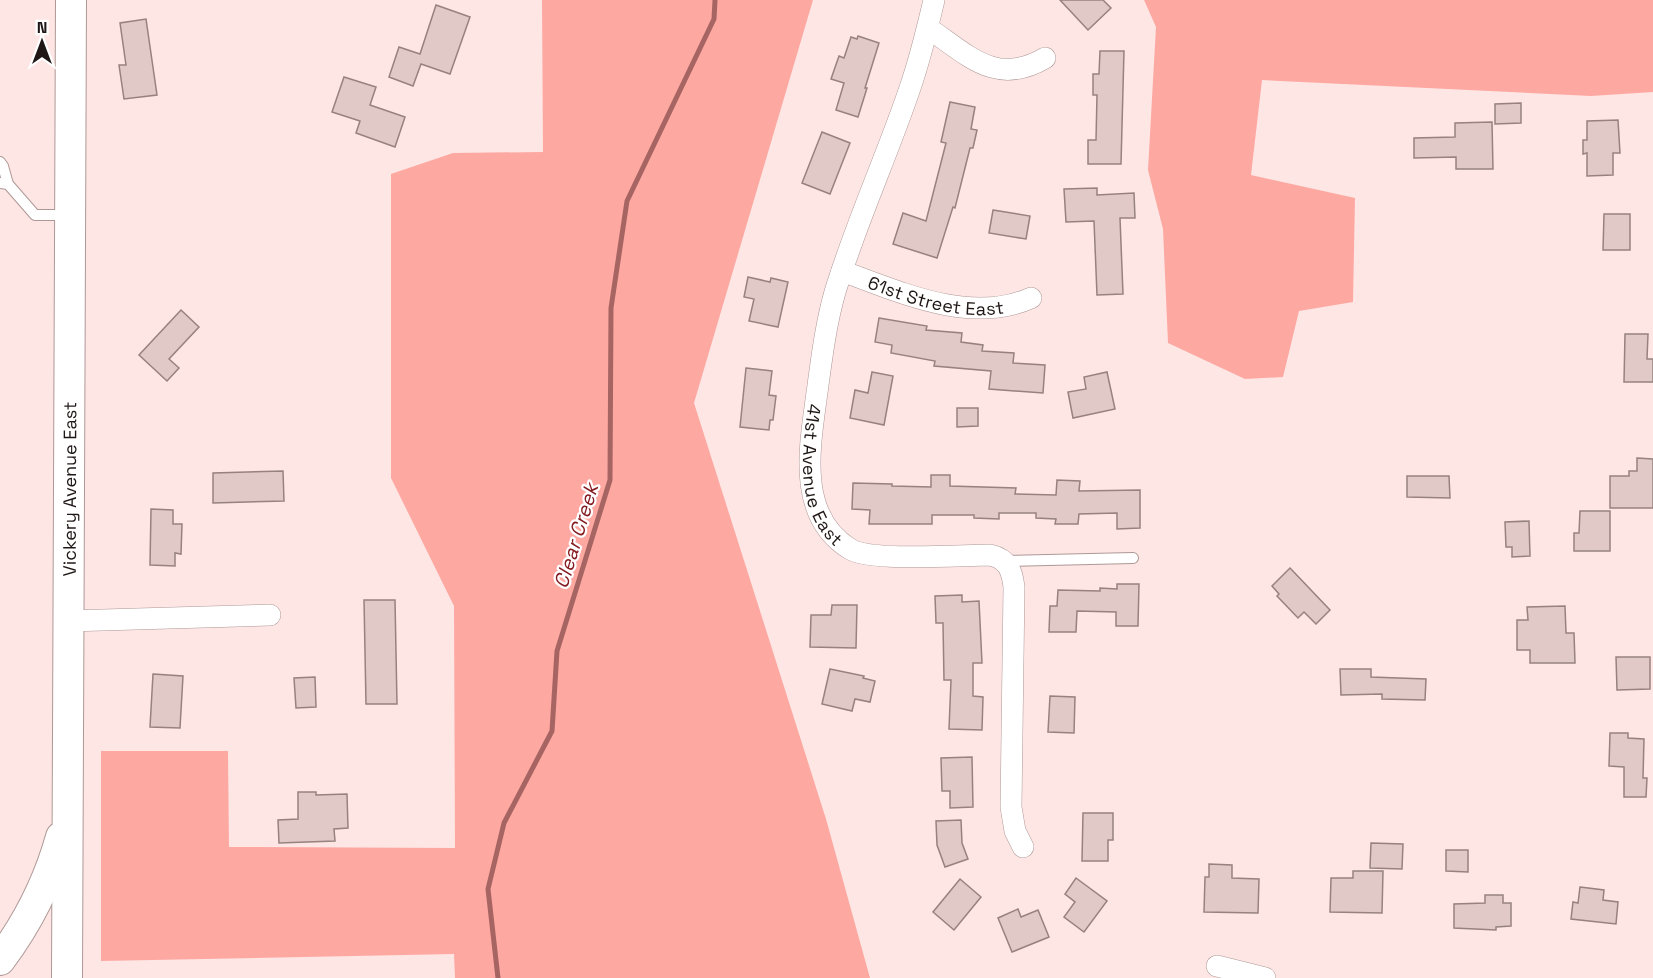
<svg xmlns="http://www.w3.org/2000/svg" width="1653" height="978" viewBox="0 0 1653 978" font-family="'Space Grotesk',sans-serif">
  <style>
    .green { fill: #fea8a2 }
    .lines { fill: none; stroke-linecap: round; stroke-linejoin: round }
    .stream { stroke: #a66562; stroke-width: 5 }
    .building { fill: #e0c9c7; stroke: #978280; stroke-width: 1.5 }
    .lane-casing { stroke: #ae9896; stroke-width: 12 }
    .street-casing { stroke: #ae9896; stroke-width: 22 }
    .secondary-casing { stroke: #ae9896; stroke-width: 32 }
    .lane { stroke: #fff; stroke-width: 10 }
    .street { stroke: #fff; stroke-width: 21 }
    .secondary { stroke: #fff; stroke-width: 30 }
    .labels { text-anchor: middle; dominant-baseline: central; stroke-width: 4.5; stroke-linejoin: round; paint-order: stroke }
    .street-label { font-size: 18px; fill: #1f1716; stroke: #fff }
    .water-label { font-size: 20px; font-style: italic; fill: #841b20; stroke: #fff }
  </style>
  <rect width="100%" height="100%" fill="#fde6e4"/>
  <g class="green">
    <polygon points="542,0 813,0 694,403 826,819 870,978 455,978 454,954 101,961 101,751 228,751 229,847 455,848 454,606 391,478 391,174 453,153 543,152"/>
    <polygon points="1144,0 1653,0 1653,92 1591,96 1262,80 1251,175 1355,198 1353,302 1299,311 1283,377 1245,379 1168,343 1163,229 1148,170 1156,27"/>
  </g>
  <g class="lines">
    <polyline class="stream" points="498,978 488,889 504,823 552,731 557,651 610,480 611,308 627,201 714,19 715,0"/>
  </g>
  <g class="building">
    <polygon points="1060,0 1103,0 1111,8 1088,30"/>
    <polygon points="436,5 470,17 450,74 421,64 413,86 389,77 399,47 420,54"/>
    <polygon points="146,19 157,95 124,99 119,65 126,65 120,23"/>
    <polygon points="858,36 879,43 865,88 867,88 858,117 836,110 844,83 831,79 839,56 844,58 851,37 857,39"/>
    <polygon points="1100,51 1124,51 1121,164 1088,164 1088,140 1096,140 1097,95 1093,95 1093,74 1099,74"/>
    <polygon points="344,77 376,87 370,105 405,117 395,147 356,133 360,121 332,112"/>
    <polygon points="950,102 975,107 971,129 977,130 973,148 970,148 955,208 953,207 937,258 893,244 903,213 926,221 946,143 941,142"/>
    <polygon points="1521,103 1521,123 1495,124 1495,104"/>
    <polygon points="1618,120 1620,153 1613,153 1613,175 1587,176 1587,153 1583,154 1583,140 1587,140 1587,121"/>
    <polygon points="1492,122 1493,169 1456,169 1456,157 1414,158 1414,138 1455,137 1455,123"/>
    <polygon points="822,132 850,143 830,194 802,183"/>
    <polygon points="1097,188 1097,195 1134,193 1135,218 1120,218 1123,294 1097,295 1094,221 1066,222 1064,189"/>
    <polygon points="993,210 1030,216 1026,239 989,233"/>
    <polygon points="1604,214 1630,214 1630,250 1603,250"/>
    <polygon points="748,277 770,282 771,278 788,282 778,327 749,321 754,299 744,297"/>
    <polygon points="181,310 199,327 169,359 179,368 167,381 139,355"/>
    <polygon points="879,318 927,326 926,330 962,333 961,342 983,345 982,351 1014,353 1013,363 1045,365 1043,393 989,389 991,371 934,366 935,361 891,353 892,345 875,342"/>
    <polygon points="1625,334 1648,334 1647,359 1653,359 1653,382 1624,382"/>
    <polygon points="746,368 772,371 769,395 776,396 773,420 770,420 769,430 740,427"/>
    <polygon points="872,372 893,376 884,425 850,418 855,390 868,393"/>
    <polygon points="1107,372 1115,409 1073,418 1068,392 1086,389 1084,377"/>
    <polygon points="957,408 978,408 978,426 957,427"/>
    <polygon points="1637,458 1653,459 1653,508 1610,508 1610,476 1629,476 1629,471 1637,471"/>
    <polygon points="283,471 284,501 213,503 213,473"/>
    <polygon points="931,475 950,475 950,486 1016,488 1015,494 1056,495 1057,480 1080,481 1079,491 1140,490 1140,528 1117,529 1117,513 1079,514 1078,524 1055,524 1056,519 1036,518 1036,513 999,513 999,519 974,518 974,515 932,515 932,524 869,524 870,510 852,509 853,483 892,484 892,486 931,487"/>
    <polygon points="1407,476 1449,476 1450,498 1407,497"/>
    <polygon points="151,509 173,510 173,524 182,524 181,554 175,553 175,566 150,565"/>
    <polygon points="1580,511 1610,511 1610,551 1574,551 1574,533 1579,533"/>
    <polygon points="1529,521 1530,556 1512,557 1512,547 1506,547 1505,522"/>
    <polygon points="1290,568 1330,610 1316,624 1304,612 1298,618 1277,596 1279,594 1272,586"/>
    <polygon points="1117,584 1139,584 1138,626 1116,626 1116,612 1077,611 1076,632 1049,632 1050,606 1057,606 1058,590 1100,591 1100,588 1117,589"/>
    <polygon points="962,595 962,602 979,601 982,663 973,663 973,696 983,697 982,730 949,729 951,680 944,680 943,623 936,623 935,596"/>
    <polygon points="364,600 395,600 397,704 366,704"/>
    <polygon points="832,605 857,605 856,648 810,647 811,615 831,615"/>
    <polygon points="1565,606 1566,633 1574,633 1575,663 1530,663 1530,650 1517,650 1517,620 1528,620 1527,607"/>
    <polygon points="1616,657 1650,657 1650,689 1617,690"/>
    <polygon points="830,669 864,676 863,678 875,681 870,702 855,699 852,711 822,704"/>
    <polygon points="1340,669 1371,669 1371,677 1426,679 1425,700 1382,699 1382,694 1341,695"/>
    <polygon points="153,674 183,676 180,728 150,727"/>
    <polygon points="315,677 316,707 296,708 294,678"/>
    <polygon points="1050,696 1075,697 1074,733 1048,732"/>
    <polygon points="1610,733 1628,733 1628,738 1644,739 1643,778 1647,778 1646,797 1624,797 1624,767 1609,766"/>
    <polygon points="972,757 973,807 950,808 950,791 942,791 941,758"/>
    <polygon points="298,792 316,792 316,795 347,794 348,828 334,829 335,841 279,843 278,820 298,819"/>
    <polygon points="1083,813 1113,813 1113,840 1108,840 1108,861 1082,861"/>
    <polygon points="961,820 962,843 968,859 945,867 937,845 936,821"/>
    <polygon points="1371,843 1403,844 1402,869 1370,868"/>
    <polygon points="1446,850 1468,850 1468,872 1446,871"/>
    <polygon points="1209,864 1232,865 1232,878 1259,879 1258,913 1204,912 1205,877 1209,877"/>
    <polygon points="1353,871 1383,871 1382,913 1330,912 1331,878 1353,878"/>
    <polygon points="1076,878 1107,901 1084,932 1064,917 1075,902 1065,894"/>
    <polygon points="960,879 981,897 954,930 933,912"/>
    <polygon points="1580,887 1604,890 1603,900 1618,902 1616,924 1571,919 1573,902 1578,903"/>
    <polygon points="1485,895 1503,895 1503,903 1511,903 1511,926 1496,927 1496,930 1454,928 1454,904 1485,903"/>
    <polygon points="1018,909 1021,917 1038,910 1049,937 1012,952 998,918"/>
  </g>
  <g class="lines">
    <defs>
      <g id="lane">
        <polyline points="0,162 3,166 8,184"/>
        <polyline points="0,183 8,184 35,215 70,215"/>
        <polyline points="1005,561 1133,558"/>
      </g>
      <g id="street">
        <path id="s1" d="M934,0C927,30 920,59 910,88C887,156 856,223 835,292C825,327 821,364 816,400C809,451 798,517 850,549C871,562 961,555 990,555C1008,559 1012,570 1014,587L1011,807L1015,831L1023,847"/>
        <path d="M928,28C968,55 996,87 1045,58"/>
        <path id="s2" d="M842,271C900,292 970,325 1031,298"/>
        <polyline points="68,621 270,615"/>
        <polyline points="1217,966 1265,978"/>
      </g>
      <g id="secondary">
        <path d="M0,960C27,924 49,880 61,837"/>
        <path id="s3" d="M67,978L71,0"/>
      </g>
    </defs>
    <use href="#lane" class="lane-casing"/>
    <use href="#street" class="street-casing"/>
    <use href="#secondary" class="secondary-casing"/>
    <use href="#lane" class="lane"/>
    <use href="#street" class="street"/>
    <use href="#secondary" class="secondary"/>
  </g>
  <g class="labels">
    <g class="street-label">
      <text stroke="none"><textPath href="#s2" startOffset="98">61st Street East</textPath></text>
      <text stroke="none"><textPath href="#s1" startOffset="496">41st Avenue East</textPath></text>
      <text stroke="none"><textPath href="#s3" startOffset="489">Vickery Avenue East</textPath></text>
    </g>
    <g class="water-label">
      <text transform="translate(576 536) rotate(-73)">Clear Creek</text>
    </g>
  </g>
  <g transform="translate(42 42)" stroke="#ffffff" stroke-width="4.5" paint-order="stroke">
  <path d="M0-4.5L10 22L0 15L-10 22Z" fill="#1f1716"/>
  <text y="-9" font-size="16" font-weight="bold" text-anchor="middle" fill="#1f1716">N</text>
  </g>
</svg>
